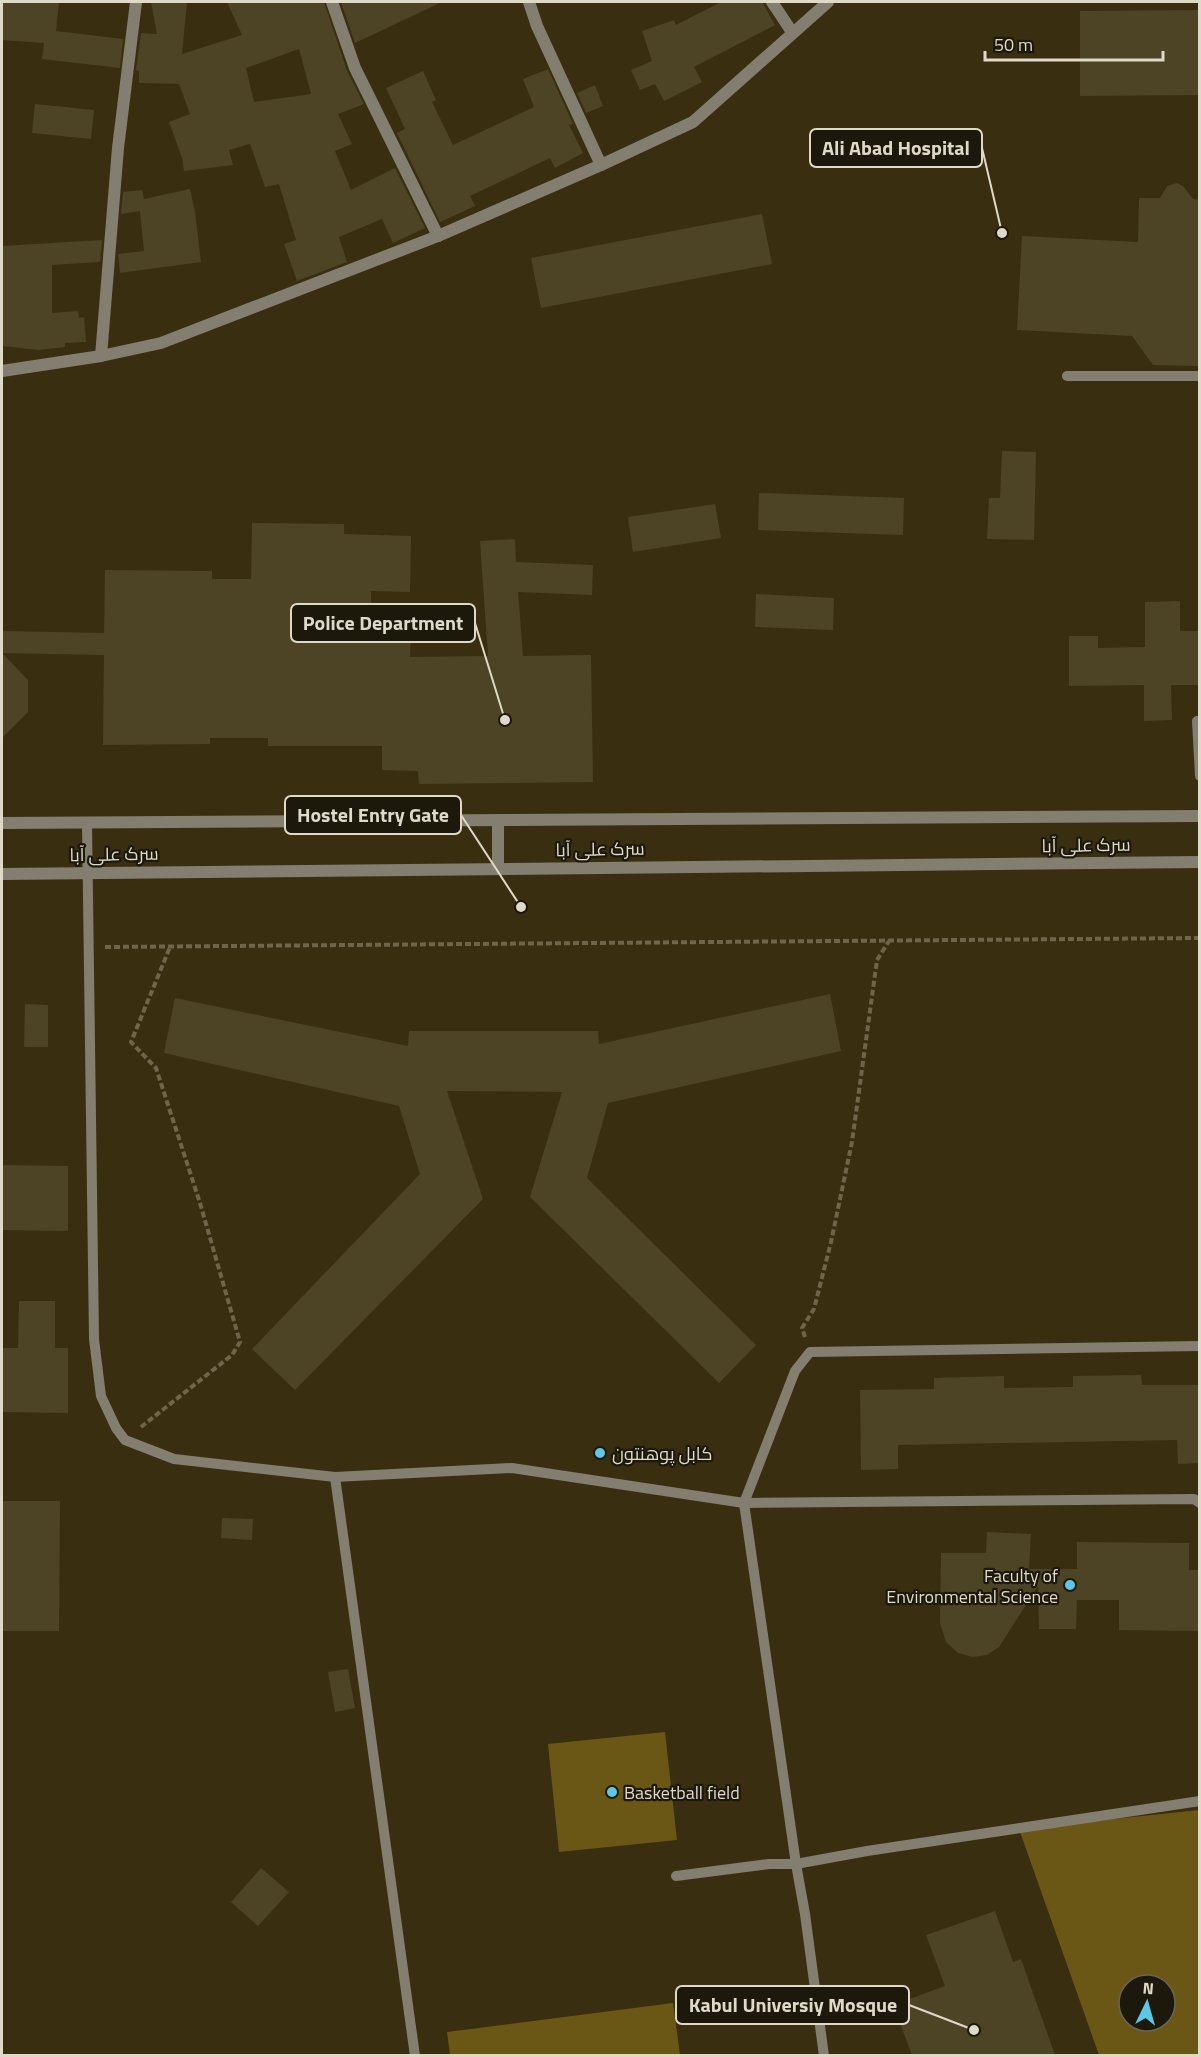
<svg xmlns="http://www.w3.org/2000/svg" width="1201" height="2057" viewBox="0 0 1201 2057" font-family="'Titillium Web',Cairo,sans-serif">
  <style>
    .green { fill: #6a5715; fill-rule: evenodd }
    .building { fill: #4d4325; fill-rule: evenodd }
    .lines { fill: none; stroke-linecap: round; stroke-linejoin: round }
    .path { stroke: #6e654b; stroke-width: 4; stroke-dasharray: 6 3; stroke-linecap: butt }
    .service { stroke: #837e70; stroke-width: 10 }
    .minor { stroke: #837e70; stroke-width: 12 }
    .tertiary { stroke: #837e70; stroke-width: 12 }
    .poi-dot { fill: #5dc7e8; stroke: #1c180b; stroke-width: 2 }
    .labels { text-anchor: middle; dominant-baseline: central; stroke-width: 4.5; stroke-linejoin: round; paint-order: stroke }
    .street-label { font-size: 18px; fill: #dfd9c8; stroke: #1c180b }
    .poi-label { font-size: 18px; fill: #dfd9c8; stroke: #1c180b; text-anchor: start }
    .leader { fill: none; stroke: #dfd9c8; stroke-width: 2 }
    .callout-dot { fill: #dfd9c8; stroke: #1c180b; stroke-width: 2 }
    .callout { fill: #1c180b; stroke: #dfd9c8; stroke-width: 2 }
    .callout-label { font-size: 20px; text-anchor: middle; font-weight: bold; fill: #dfd9c8 }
  </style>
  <rect width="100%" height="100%" fill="#392f10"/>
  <g class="green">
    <polygon points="665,1732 677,1840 559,1852 548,1744"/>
    <path d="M1199,1810V2055H1099L1019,1829ZM1129,1985H1165V2021H1129Z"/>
    <polygon points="673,2003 680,2055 450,2055 447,2032"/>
  </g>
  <g class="building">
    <polygon points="2,2 59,2 56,31 123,39 120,68 42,59 44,43 2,40"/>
    <path d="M151,2H187L182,54L242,35L227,2H324L347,71L364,104L338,114L352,144L335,151L351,190L395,168L425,228L393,243L382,219L339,237L347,262L297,281L284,244L296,240L279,184L265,187L250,144L229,150L233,165L184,171L182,158L169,122L190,114L179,84L139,83V71L136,70L141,33L157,34ZM299,49L311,94L254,102L246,68Z"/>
    <polygon points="341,2 442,2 355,43"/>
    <polygon points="721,2 762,2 775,25 694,67 702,82 664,101 655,84 640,90 631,70 652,61 642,31 674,20 676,25"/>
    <polygon points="1200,10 1200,95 1080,96 1080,11"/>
    <polygon points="548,69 573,124 569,125 583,153 555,168 550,158 470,196 475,206 440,222 397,133 405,129 386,88 423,71 436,100 432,102 453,145 534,107 523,79"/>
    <polygon points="595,85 603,106 586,113 577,93"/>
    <polygon points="35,104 94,110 91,139 32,133"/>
    <polygon points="1177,183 1183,186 1193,199 1200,200 1200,366 1153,365 1132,336 1017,330 1022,236 1138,242 1139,198 1160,198 1167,186"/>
    <polygon points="190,189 195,212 201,262 120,273 118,254 144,251 140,211 121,214 123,192 142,190 144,199"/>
    <polygon points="762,214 772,264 541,308 531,258"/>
    <polygon points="102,240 100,262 52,265 52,313 78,311 79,318 84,317 86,342 65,343 65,347 39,350 2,346 2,246"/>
    <polygon points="1002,451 1036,452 1034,540 987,539 989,498 1000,498"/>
    <polygon points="759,493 904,498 903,535 758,530"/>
    <polygon points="715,504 721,538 633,552 628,517"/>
    <polygon points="252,523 344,524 344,534 411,536 410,592 371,591 371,631 411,632 410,657 488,656 480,541 515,539 516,562 593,565 592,595 518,592 523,656 591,655 593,782 419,784 418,771 382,770 382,746 268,746 268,738 210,738 210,744 103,745 104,655 2,653 2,631 104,633 105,570 212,571 212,579 251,579"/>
    <polygon points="756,594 834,598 833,630 755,627"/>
    <polygon points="1180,601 1180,631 1200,631 1200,685 1171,685 1172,720 1144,721 1144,685 1069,686 1069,636 1098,636 1098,648 1145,647 1145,602"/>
    <polygon points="2,653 28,680 28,712 2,738"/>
    <polygon points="830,994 841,1051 608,1103 587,1178 756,1345 719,1383 530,1197 562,1092 447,1091 483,1199 295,1390 252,1349 420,1174 399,1106 164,1053 175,998 408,1046 409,1031 598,1031 599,1044"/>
    <polygon points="25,1004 48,1005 48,1047 24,1047"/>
    <polygon points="2,1165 68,1166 68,1231 2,1230"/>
    <polygon points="19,1301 55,1301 55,1348 68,1348 68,1413 2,1412 2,1348 18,1348"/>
    <polygon points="1141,1375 1142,1385 1200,1385 1200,1463 1178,1464 1177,1440 898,1445 898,1469 861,1470 860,1390 934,1389 934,1378 1004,1376 1004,1388 1073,1387 1073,1376"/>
    <polygon points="2,1501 60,1501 59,1631 2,1631"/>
    <polygon points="222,1518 253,1519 252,1540 221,1538"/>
    <polygon points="987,1532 1031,1534 1029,1569 1077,1569 1077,1542 1189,1543 1189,1570 1200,1570 1200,1631 1119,1630 1119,1600 1077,1600 1076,1629 1039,1629 1038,1586 999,1647 987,1655 973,1657 958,1653 946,1642 940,1623 941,1553 986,1553"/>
    <polygon points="348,1669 355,1708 335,1712 328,1672"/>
    <polygon points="261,1868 289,1892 258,1926 231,1902"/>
    <polygon points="995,1911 1013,1962 1021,1959 1055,2055 912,2055 893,2005 945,1986 926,1935"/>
  </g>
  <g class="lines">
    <g class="path">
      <polyline points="105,947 1200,938"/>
      <polyline points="805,1337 802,1328 814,1309 831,1242 852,1142 877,960 889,941"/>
      <polyline points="141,1427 232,1355 240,1342 200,1203 156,1068 131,1042 170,947"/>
    </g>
    <g class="service">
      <polyline points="1067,376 1200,376"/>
      <polyline points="1197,721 1200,776"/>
      <polyline points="87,823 94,1339 101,1396 116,1428 125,1440 174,1459 335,1477 512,1468 744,1503 1194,1499 1200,1503"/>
      <polyline points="335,1477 415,2056"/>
      <polyline points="676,1876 769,1864 796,1864 867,1851 1200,1801"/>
      <polyline points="824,2056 805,1914 796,1864 744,1503 795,1371 810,1352 1200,1346"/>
    </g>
    <g class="minor">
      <polyline points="332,2 355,68 438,236"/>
      <polyline points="529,2 537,26 601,165"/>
      <polyline points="772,2 792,32"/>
      <polyline points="101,356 118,148 136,2"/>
      <polyline points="2,371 101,356 161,343 438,236 601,165 693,122 828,2"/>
    </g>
    <g class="tertiary">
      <polyline points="498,820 498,868"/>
      <polyline points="2,823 1200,816"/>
      <polyline points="2,874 1200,862"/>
    </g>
  </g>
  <g class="poi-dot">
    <circle cx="600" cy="1453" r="6"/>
    <circle cx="1070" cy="1585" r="6"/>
    <circle cx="612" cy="1792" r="6"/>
  </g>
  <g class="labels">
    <g class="street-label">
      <text transform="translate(1086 845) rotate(-1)">سرک علی آبا</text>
      <text transform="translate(600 849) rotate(-1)">سرک علی آبا</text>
      <text transform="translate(114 854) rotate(-1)">سرک علی آبا</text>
    </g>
    <g class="poi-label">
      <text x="612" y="1453">کابل پوهنتون</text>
      <text x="1058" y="1575" text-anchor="end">Faculty of<tspan x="1058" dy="21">Environmental Science</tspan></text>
      <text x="624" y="1792">Basketball field</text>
    </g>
  </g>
  <path class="leader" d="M1002 233L982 148M505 720L475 623M521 907L461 815M974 2030L909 2005"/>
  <g class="callout-dot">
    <circle cx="1002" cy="233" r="6"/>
    <circle cx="505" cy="720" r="6"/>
    <circle cx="521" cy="907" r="6"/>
    <circle cx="974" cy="2030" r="6"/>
  </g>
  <g class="callout">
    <rect x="810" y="129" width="172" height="38" rx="6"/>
    <rect x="291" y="604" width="184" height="38" rx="6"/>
    <rect x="285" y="796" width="176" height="38" rx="6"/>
    <rect x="676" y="1986" width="233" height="38" rx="6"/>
  </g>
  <g class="callout-label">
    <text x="896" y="155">Ali Abad Hospital</text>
    <text x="383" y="630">Police Department</text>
    <text x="373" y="822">Hostel Entry Gate</text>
    <text x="793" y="2012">Kabul Universiy Mosque</text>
  </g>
  <rect width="1201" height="2057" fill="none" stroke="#dfd9c8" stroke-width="6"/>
  <g transform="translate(1147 2003) rotate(5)"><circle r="28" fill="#1c180b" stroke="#6a6557" stroke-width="1.5"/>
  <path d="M0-4.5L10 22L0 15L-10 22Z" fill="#5dc7e8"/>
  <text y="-9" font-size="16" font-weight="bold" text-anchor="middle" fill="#dfd9c8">N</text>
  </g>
  <path d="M985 51v9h178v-9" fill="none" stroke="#dfd9c8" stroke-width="3"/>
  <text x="994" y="51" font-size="18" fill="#dfd9c8" stroke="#1c180b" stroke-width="4.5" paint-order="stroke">50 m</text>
</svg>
